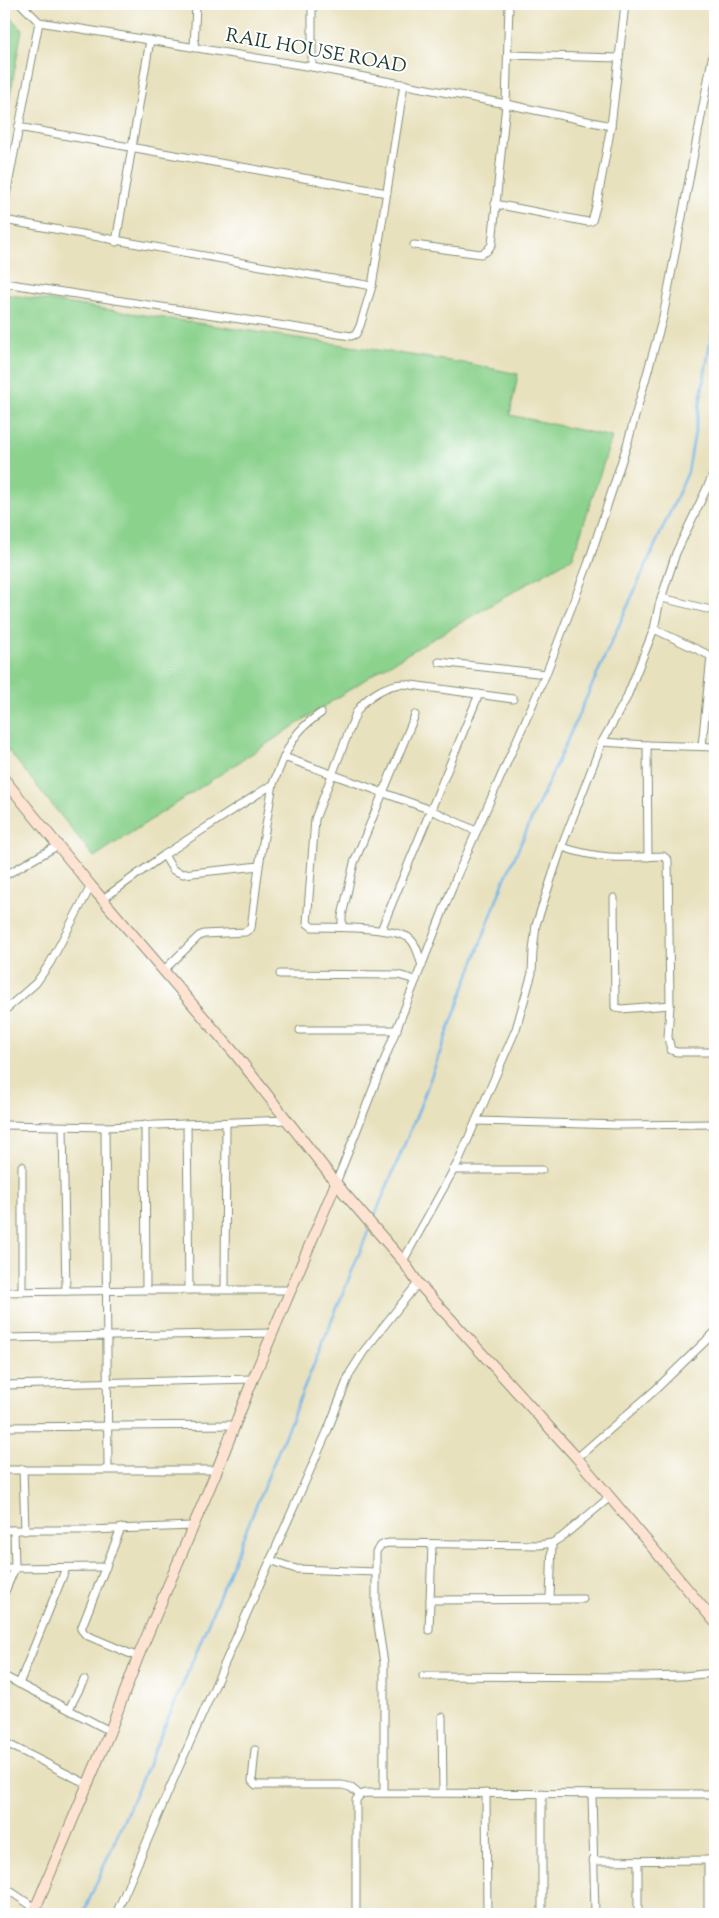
<svg xmlns="http://www.w3.org/2000/svg" width="719" height="1918" viewBox="0 0 719 1918" font-family="'Sorts Mill Goudy',serif">
  <style>
    .green { fill: #8bd28d; stroke: #558860 }
    .lines { fill: none; stroke-linecap: round; stroke-linejoin: round }
    .stream { stroke: #74b6e9; stroke-width: 2.5 }
    .street-casing { stroke: #848f78; stroke-width: 9 }
    .secondary-casing { stroke: #848f78; stroke-width: 12 }
    .street { stroke: #fff; stroke-width: 7 }
    .secondary { stroke: #fee3d2; stroke-width: 10 }
    .labels { text-anchor: middle; dominant-baseline: central; stroke-width: 4; stroke-linejoin: round; paint-order: stroke }
    .street-label { font-size: 19px; fill: #1f3d34; stroke: #fff }
  </style>
  <rect width="100%" height="100%" fill="#fff"/>
  <filter id="ink" filterUnits="userSpaceOnUse"><feTurbulence type="fractalNoise" baseFrequency=".02" numOctaves="2"/><feDisplacementMap in="SourceGraphic" scale="10" xChannelSelector="R" yChannelSelector="G"/><feConvolveMatrix kernelMatrix="1 2 1 2 8 2 1 2 1" color-interpolation-filters="sRGB"/></filter>
  <filter id="wash" filterUnits="userSpaceOnUse"><feTurbulence type="fractalNoise" baseFrequency=".0096" numOctaves="4" result="noise"/><feDisplacementMap in="SourceGraphic" scale="20" xChannelSelector="R" yChannelSelector="G"/><feGaussianBlur stdDeviation="1.12" result="paint"/><feColorMatrix in="noise" values="0 0 0 0 0 0 0 0 0 0 0 0 0 0 0 0 0 1.4 0 .05"/><feComposite in="paint" operator="in"/></filter>
  <g filter="url(#wash)">
    <rect width="100%" height="100%" fill="#e8e1bd"/>
    <g class="green">
      <polygon points="4,11 22,29 4,128"/>
      <polygon points="4,294 470,364 518,374 510,415 612,437 573,557 378,671 94,857 4,745"/>
    </g>
    <g class="lines">
      <g class="stream">
        <polyline points="373,1220 418,1112 503,883 688,472 715,315"/>
        <polyline points="83,1914 186,1677 370,1227"/>
      </g>
    </g>
  </g>
  <g filter="url(#ink)">
    <g class="lines">
      <defs>
        <g id="street">
          <polyline points="21,4 39,22 312,67 506,104 611,126"/>
          <polyline points="312,4 312,67"/>
          <polyline points="194,48 196,4"/>
          <polyline points="508,55 619,58 625,4"/>
          <polyline points="18,127 387,193"/>
          <polyline points="495,204 588,222 592,221 597,203 611,126 619,58"/>
          <polyline points="4,206 39,22"/>
          <polyline points="4,220 372,286"/>
          <polyline points="116,242 150,40"/>
          <polyline points="414,245 481,254 487,251 492,244 506,104 509,4"/>
          <polyline points="4,283 351,336 356,334 360,326 372,286 404,84"/>
          <polyline points="662,598 715,611"/>
          <polyline points="654,629 711,656 715,657"/>
          <polyline points="439,662 546,674"/>
          <polyline points="602,742 647,745 648,857"/>
          <polyline points="647,745 715,747"/>
          <polyline points="702,746 711,656"/>
          <path d="M284,757C294,735 301,727 321,713"/>
          <path d="M562,847C601,860 623,858 663,856L668,860L670,1005L621,1009L615,1007L614,898"/>
          <polyline points="164,855 173,870 183,874 259,866"/>
          <polyline points="4,876 57,846"/>
          <polyline points="103,899 164,855 273,784"/>
          <polyline points="342,927 342,916 354,863 415,715"/>
          <polyline points="381,930 479,694"/>
          <path d="M422,966C419,957 417,944 409,938C393,927 333,927 312,927L307,923L315,819L356,713C364,698 386,684 404,684L513,699"/>
          <polyline points="164,970 199,936 204,934 245,932 251,928 259,866 273,784 284,757 431,810 476,831"/>
          <polyline points="280,974 398,975 416,980"/>
          <polyline points="670,1005 668,1037 671,1050 677,1052 715,1052"/>
          <polyline points="4,1011 36,983 50,963 91,886"/>
          <polyline points="300,1030 397,1030"/>
          <polyline points="476,1121 620,1125 715,1124"/>
          <polyline points="187,1124 189,1290"/>
          <polyline points="4,1125 105,1127 287,1120"/>
          <polyline points="145,1125 146,1290"/>
          <polyline points="63,1127 66,1291"/>
          <polyline points="105,1127 108,1468"/>
          <polyline points="22,1166 22,1292"/>
          <polyline points="453,1170 542,1170"/>
          <polyline points="336,1183 456,878 546,674 588,564 627,445 663,317 715,43"/>
          <polyline points="403,1261 458,1162 516,1029 532,973 533,951 536,925 563,843 602,742 626,699 654,629 659,605 676,553 715,471"/>
          <polyline points="225,1289 226,1123"/>
          <polyline points="4,1292 146,1290 291,1290"/>
          <polyline points="4,1338 273,1333"/>
          <polyline points="4,1385 253,1379"/>
          <polyline points="4,1427 234,1425"/>
          <polyline points="577,1458 654,1391 715,1332"/>
          <polyline points="23,1469 25,1531"/>
          <polyline points="4,1470 217,1470"/>
          <polyline points="121,1528 81,1629 86,1635 138,1657"/>
          <polyline points="4,1530 90,1530 192,1526"/>
          <polyline points="270,1560 296,1569 376,1572"/>
          <polyline points="4,1568 106,1567"/>
          <polyline points="4,1594 15,1568 14,1530"/>
          <polyline points="550,1599 552,1543"/>
          <polyline points="430,1600 583,1599"/>
          <polyline points="429,1630 432,1544"/>
          <polyline points="4,1676 110,1731"/>
          <polyline points="423,1676 643,1677 683,1676 715,1673"/>
          <polyline points="19,1684 66,1568"/>
          <polyline points="69,1709 84,1680"/>
          <polyline points="442,1717 443,1792"/>
          <polyline points="4,1742 87,1784"/>
          <polyline points="255,1750 252,1781 256,1785 342,1785 350,1787 360,1795"/>
          <path d="M384,1793V1663L376,1612V1552C379,1546 382,1544 389,1543L539,1545L552,1543L562,1537L610,1497"/>
          <polyline points="486,1793 487,1914"/>
          <polyline points="592,1794 595,1914"/>
          <polyline points="593,1861 715,1860"/>
          <polyline points="4,1887 35,1908"/>
          <polyline points="116,1914 172,1783 327,1432 350,1373 364,1351 418,1283"/>
          <polyline points="356,1914 356,1800 360,1795 366,1793 715,1794"/>
          <polyline points="542,1914 542,1793"/>
          <polyline points="638,1914 638,1861"/>
          <polyline points="708,1914 708,1860"/>
        </g>
        <g id="secondary">
          <polyline points="4,779 91,886 236,1055 344,1193 403,1261 418,1283 577,1458 715,1622"/>
          <polyline points="33,1914 110,1731 138,1657 217,1470 253,1379 336,1183"/>
        </g>
      </defs>
      <use href="#street" class="street-casing"/>
      <use href="#secondary" class="secondary-casing"/>
      <use href="#street" class="street"/>
      <use href="#secondary" class="secondary"/>
    </g>
  </g>
  <g class="labels">
    <g class="street-label">
      <text transform="translate(316 52) rotate(10)">RAIL HOUSE ROAD</text>
    </g>
  </g>
  <rect width="719" height="1918" fill="none" stroke="#fff" stroke-width="20"/>
</svg>
